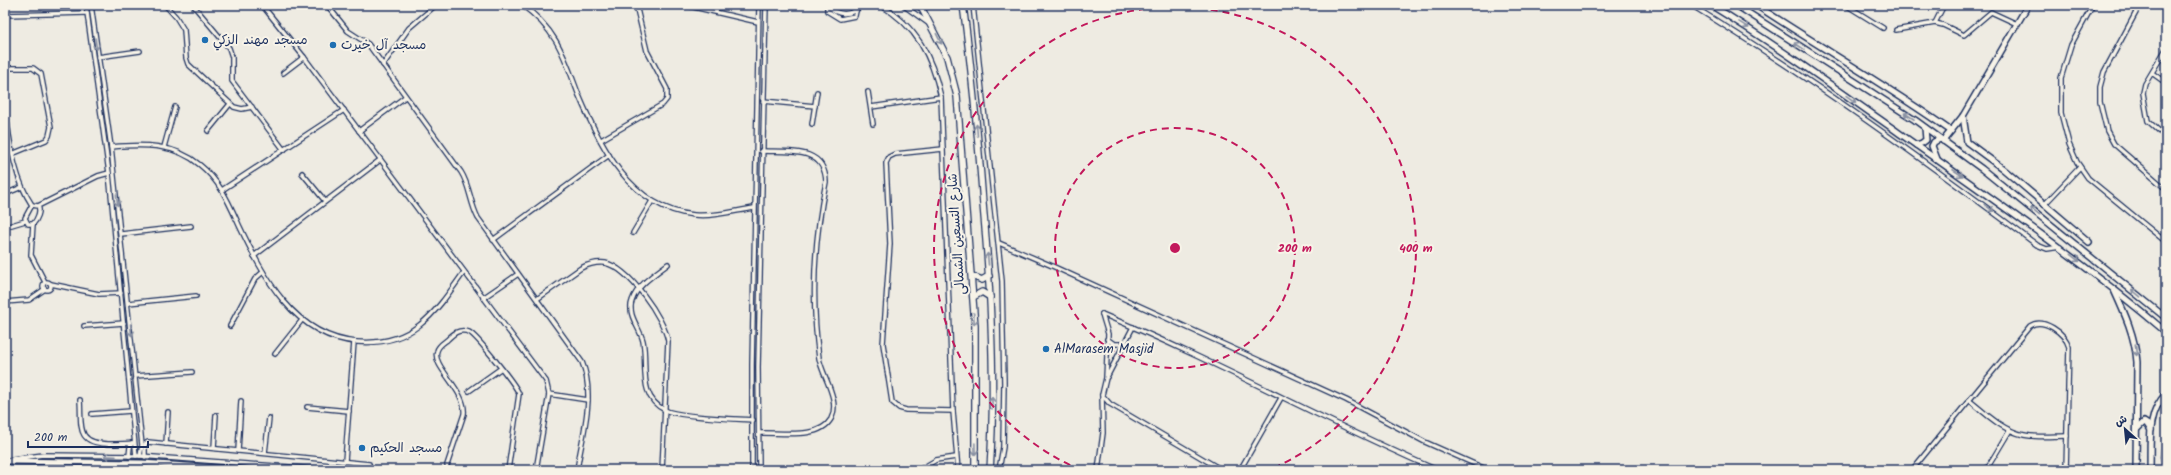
<svg xmlns="http://www.w3.org/2000/svg" width="2171" height="475" viewBox="0 0 2171 475" font-family="Kalam,'Playpen Sans Arabic',sans-serif">
  <style>
    .green { fill: #cfcfcf; stroke: #757f96 }
    .lines { fill: none; stroke-linecap: round; stroke-linejoin: round }
    .street-casing { stroke: #1b2f5e; stroke-width: 6 }
    .secondary-casing { stroke: #1b2f5e; stroke-width: 8 }
    .primary-casing { stroke: #1b2f5e; stroke-width: 8 }
    .street { stroke: #f7f3e8; stroke-width: 3.5 }
    .secondary { stroke: #f7f3e8; stroke-width: 5 }
    .primary { stroke: #f7f3e8; stroke-width: 5.5 }
    .oneway { stroke: #8991a3 }
    .ring { fill: none; stroke: #c2185b; stroke-width: 2; stroke-dasharray: 7 5 }
    .poi-dot { fill: #1f6fb2; stroke: #f7f3e8; stroke-width: 1.5 }
    .labels { text-anchor: middle; dominant-baseline: central; stroke-width: 4; stroke-linejoin: round; paint-order: stroke }
    .poi-label { font-size: 13px; fill: #1b2f5e; stroke: #f7f3e8; text-anchor: start }
    .street-label { font-size: 13px; fill: #1b2f5e; stroke: #f7f3e8 }
    .centre { fill: #c2185b; stroke: #f7f3e8; stroke-width: 2 }
    .ring-label { font-size: 12px; text-anchor: middle; font-weight: bold; fill: #c2185b; stroke: #f7f3e8; stroke-width: 4; stroke-linejoin: round; paint-order: stroke }
  </style>
  <rect width="100%" height="100%" fill="#eeebe2"/>
  <filter id="ink" filterUnits="userSpaceOnUse"><feTurbulence type="fractalNoise" baseFrequency=".025" numOctaves="2"/><feDisplacementMap in="SourceGraphic" scale="8" xChannelSelector="R" yChannelSelector="G"/><feConvolveMatrix kernelMatrix="1 2 1 2 8 2 1 2 1" color-interpolation-filters="sRGB"/></filter>
  <g filter="url(#ink)">
    <polygon class="green" points="2166,418 2166,470 2164,470 2160,457"/>
    <g class="lines">
      <defs>
        <g id="street">
          <polyline points="86,5 109,173 136,456"/>
          <polyline points="91,5 111,147 142,445 140,456"/>
          <polyline points="165,5 176,17 184,30 186,58 188,64 234,107 242,109 252,107"/>
          <polyline points="193,5 229,48 232,57 232,81 284,150"/>
          <polyline points="262,5 304,57 546,381 549,394 536,470"/>
          <path d="M327,5L348,31L368,44L461,172C470,186 470,203 478,218L582,362C596,395 582,436 577,470"/>
          <path d="M522,5C557,30 564,56 578,93C600,146 630,208 694,215C714,217 734,211 754,208"/>
          <polyline points="685,5 758,22"/>
          <polyline points="827,5 827,11 840,19 855,16 856,11"/>
          <path d="M827,5C838,17 851,16 862,5"/>
          <polyline points="848,5 856,11"/>
          <path d="M880,5C917,26 932,57 941,97L953,411L958,470"/>
          <polyline points="903,5 928,23"/>
          <polyline points="973,5 1002,281 1004,383 1003,447 999,470"/>
          <path d="M1691,5C1811,78 1925,161 2037,245L2047,249L2060,247"/>
          <polyline points="1846,5 1883,28"/>
          <polyline points="2093,5 2071,45 2061,78 2061,113 2069,144 2077,162 2088,178 2166,242"/>
          <polyline points="2140,5 2104,72 2100,87 2100,102 2107,131 2114,144 2166,189"/>
          <polyline points="2156,5 2166,11"/>
          <polyline points="5,15 87,13"/>
          <polyline points="1935,23 1944,5"/>
          <polyline points="1896,30 1935,23 1943,25 1964,35 1991,12 2017,24"/>
          <polyline points="2166,49 2145,84 2143,93 2148,121 2166,137"/>
          <polyline points="98,57 140,51"/>
          <polyline points="383,65 409,28 436,5"/>
          <polyline points="5,68 33,68 41,74 51,127 49,136 46,140 12,154"/>
          <polyline points="283,73 304,57"/>
          <polyline points="2152,73 2166,83"/>
          <polyline points="868,92 873,124"/>
          <polyline points="763,101 815,106"/>
          <polyline points="871,107 941,97"/>
          <path d="M5,108C10,141 13,176 32,205"/>
          <polyline points="812,124 817,92"/>
          <polyline points="208,131 230,104"/>
          <polyline points="359,131 405,97"/>
          <polyline points="601,140 663,104 667,99 667,89 647,51 636,5"/>
          <path d="M111,147C143,144 174,143 200,165C220,181 229,203 239,225C263,276 294,337 357,342C413,347 435,313 464,272"/>
          <polyline points="164,147 175,107"/>
          <polyline points="943,149 895,154 889,157 886,163 890,244 883,344 892,402 899,408 906,410 953,411"/>
          <polyline points="302,173 325,201"/>
          <polyline points="222,190 344,110"/>
          <polyline points="5,194 22,187"/>
          <polyline points="2044,205 2080,167"/>
          <path d="M38,206C41,211 37,220 33,224H28L25,218L32,205L38,206L98,176L109,173"/>
          <polyline points="33,224 31,255 45,282"/>
          <polyline points="5,227 25,221"/>
          <polyline points="633,233 652,201"/>
          <polyline points="121,234 191,226"/>
          <polyline points="493,240 609,155"/>
          <polyline points="999,243 1050,265 1346,400 1425,442 1488,470"/>
          <polyline points="254,256 380,160"/>
          <path d="M668,264C655,274 637,285 632,301C627,315 640,328 643,341C648,364 637,397 665,410C677,417 735,419 753,420"/>
          <circle cx="47" cy="286" r="4"/>
          <polyline points="51,284 99,294 121,293"/>
          <polyline points="483,298 518,274"/>
          <path d="M537,299L581,268C589,264 596,262 605,263C629,268 664,318 668,341L662,470"/>
          <polyline points="5,302 29,300 45,289"/>
          <polyline points="128,303 196,296"/>
          <path d="M1102,314C1216,361 1324,421 1437,470"/>
          <polyline points="84,326 124,323"/>
          <polyline points="230,326 255,279 263,272"/>
          <polyline points="1107,339 1114,344 1124,344"/>
          <polyline points="275,354 302,320"/>
          <polyline points="135,376 192,372"/>
          <polyline points="1107,377 1133,327"/>
          <polyline points="469,391 500,369"/>
          <polyline points="549,394 588,400"/>
          <polyline points="1102,395 1110,404 1222,470"/>
          <path d="M80,400C82,426 75,443 108,444C117,444 125,444 133,443"/>
          <path d="M1969,400C1986,414 2002,430 2024,435C2037,438 2053,436 2067,436"/>
          <polyline points="307,407 349,411"/>
          <polyline points="92,414 131,411"/>
          <path d="M759,433C780,432 819,440 831,419C841,400 822,376 819,358C811,299 814,240 826,182C825,146 788,152 761,151"/>
          <polyline points="166,444 168,412"/>
          <polyline points="214,448 216,415"/>
          <polyline points="238,451 241,401"/>
          <polyline points="265,453 269,418"/>
          <polyline points="129,456 130,447 132,443"/>
          <polyline points="145,457 145,444 148,442 369,464"/>
          <polyline points="12,459 43,455 140,456 330,470"/>
          <polyline points="345,461 354,342"/>
          <path d="M448,470L447,465L464,414C467,391 431,366 437,351C438,346 443,343 447,340C453,334 459,328 469,332C476,335 516,385 519,394L508,470"/>
          <polyline points="752,470 752,365 759,5"/>
          <polyline points="759,470 758,367 766,5"/>
          <polyline points="919,470 936,460 956,457"/>
          <polyline points="1098,470 1103,433 1102,395 1106,378 1108,334 1102,314"/>
          <polyline points="1240,470 1281,398"/>
          <path d="M1912,470L2030,326C2043,317 2065,333 2069,347L2066,470"/>
          <polyline points="1986,470 2010,430"/>
        </g>
        <g id="secondary">
          <path d="M1711,5C1776,45 1837,89 1899,133C1990,197 2081,260 2166,332"/>
          <polyline points="1736,5 1915,120 1982,169 2166,318"/>
          <path d="M1756,5C1821,48 1888,86 1951,131"/>
          <polyline points="1963,116 1967,142 2002,168 2089,242"/>
          <polyline points="1943,141 1963,116 2028,5"/>
          <polyline points="1916,145 1922,143 1926,140 1925,128"/>
          <polyline points="1937,159 1932,146 1934,142 1940,139"/>
          <path d="M2114,290C2125,314 2135,336 2137,362L2136,470"/>
          <polyline points="2137,429 2144,422 2147,424 2151,430"/>
          <polyline points="5,461 142,463 246,470"/>
          <path d="M2150,470C2151,444 2146,414 2166,394"/>
        </g>
        <g id="primary">
          <polyline points="920,5 947,57 957,96 975,326 975,470"/>
          <path d="M963,5C972,71 978,137 983,204C991,292 996,381 990,470"/>
          <polyline points="972,276 982,280 989,276"/>
          <polyline points="973,297 982,292 990,297"/>
        </g>
      </defs>
      <use href="#street" class="street-casing"/>
      <use href="#secondary" class="secondary-casing"/>
      <use href="#primary" class="primary-casing"/>
      <use href="#street" class="street"/>
      <use href="#secondary" class="secondary"/>
      <use href="#primary" class="primary"/>
    </g>
    <defs><path id="oneway-shaft" d="M-6 0H5M1.5-3L5.5 0L1.5 3" fill="none" stroke-width="1.6" stroke-linecap="round" stroke-linejoin="round"/></defs>
    <g class="oneway">
      <use href="#oneway-shaft" transform="translate(1744 25) rotate(32)"/>
      <use href="#oneway-shaft" transform="translate(939 39) rotate(63)"/>
      <use href="#oneway-shaft" transform="translate(96 44) rotate(82)"/>
      <use href="#oneway-shaft" transform="translate(1799 46) rotate(-147)"/>
      <use href="#oneway-shaft" transform="translate(1851 99) rotate(35)"/>
      <use href="#oneway-shaft" transform="translate(1909 116) rotate(-147)"/>
      <use href="#oneway-shaft" transform="translate(977 130) rotate(-95)"/>
      <use href="#oneway-shaft" transform="translate(1958 173) rotate(33)"/>
      <use href="#oneway-shaft" transform="translate(117 200) rotate(84)"/>
      <use href="#oneway-shaft" transform="translate(1989 208) rotate(37)"/>
      <use href="#oneway-shaft" transform="translate(2035 211) rotate(-141)"/>
      <use href="#oneway-shaft" transform="translate(2075 258) rotate(38)"/>
      <use href="#oneway-shaft" transform="translate(988 259) rotate(-95)"/>
      <use href="#oneway-shaft" transform="translate(2136 293) rotate(-140)"/>
      <use href="#oneway-shaft" transform="translate(974 319) rotate(87)"/>
      <use href="#oneway-shaft" transform="translate(131 330) rotate(85)"/>
      <use href="#oneway-shaft" transform="translate(2136 350) rotate(83)"/>
      <use href="#oneway-shaft" transform="translate(992 403) rotate(-90)"/>
      <use href="#oneway-shaft" transform="translate(975 449) rotate(89)"/>
      <use href="#oneway-shaft" transform="translate(110 456) rotate(-178)"/>
    </g>
  </g>
  <g class="ring">
    <circle cx="1175" cy="248" r="120"/>
    <path d="M1081 470A241 241 0 1 1 1269 470"/>
  </g>
  <g class="poi-dot">
    <circle cx="205" cy="40" r="4"/>
    <circle cx="333" cy="45" r="4"/>
    <circle cx="1046" cy="349" r="4"/>
    <circle cx="362" cy="448" r="4"/>
  </g>
  <g class="labels">
    <g class="poi-label">
      <text x="213" y="40">مسجد مهند الزكي</text>
      <text x="341" y="45">مسجد آل خيرت</text>
      <text x="1054" y="349">AlMarasem Masjid</text>
      <text x="370" y="448">مسجد الحكيم</text>
    </g>
    <g class="street-label">
      <text transform="translate(957 234) rotate(-94)">شارع التسعين الشمالى</text>
    </g>
  </g>
  <circle cx="1175" cy="248" r="6" class="centre"/>
  <g class="ring-label">
    <text x="1295" y="252">200 m</text>
    <text x="1416" y="252">400 m</text>
  </g>
  <rect width="2171" height="475" fill="none" stroke="#f7f3e8" stroke-width="20"/>
  <rect x="10" y="10" width="2151" height="455" fill="none" stroke="#1b2f5e" stroke-width="1.5" filter="url(#ink)"/>
  <g transform="translate(2125 429) rotate(333)" stroke="#f7f3e8" stroke-width="3" paint-order="stroke">
  <path d="M0-3L7 15L0 10L-7 15Z" fill="#1b2f5e"/>
  <text y="-6" font-size="11" font-weight="bold" text-anchor="middle" fill="#1b2f5e">ش</text>
  </g>
  <path d="M28 441v6h120v-6" fill="none" stroke="#1b2f5e" stroke-width="2"/>
  <text x="34" y="441" font-size="12" fill="#1b2f5e" stroke="#f7f3e8" stroke-width="3" paint-order="stroke">200 m</text>
</svg>
